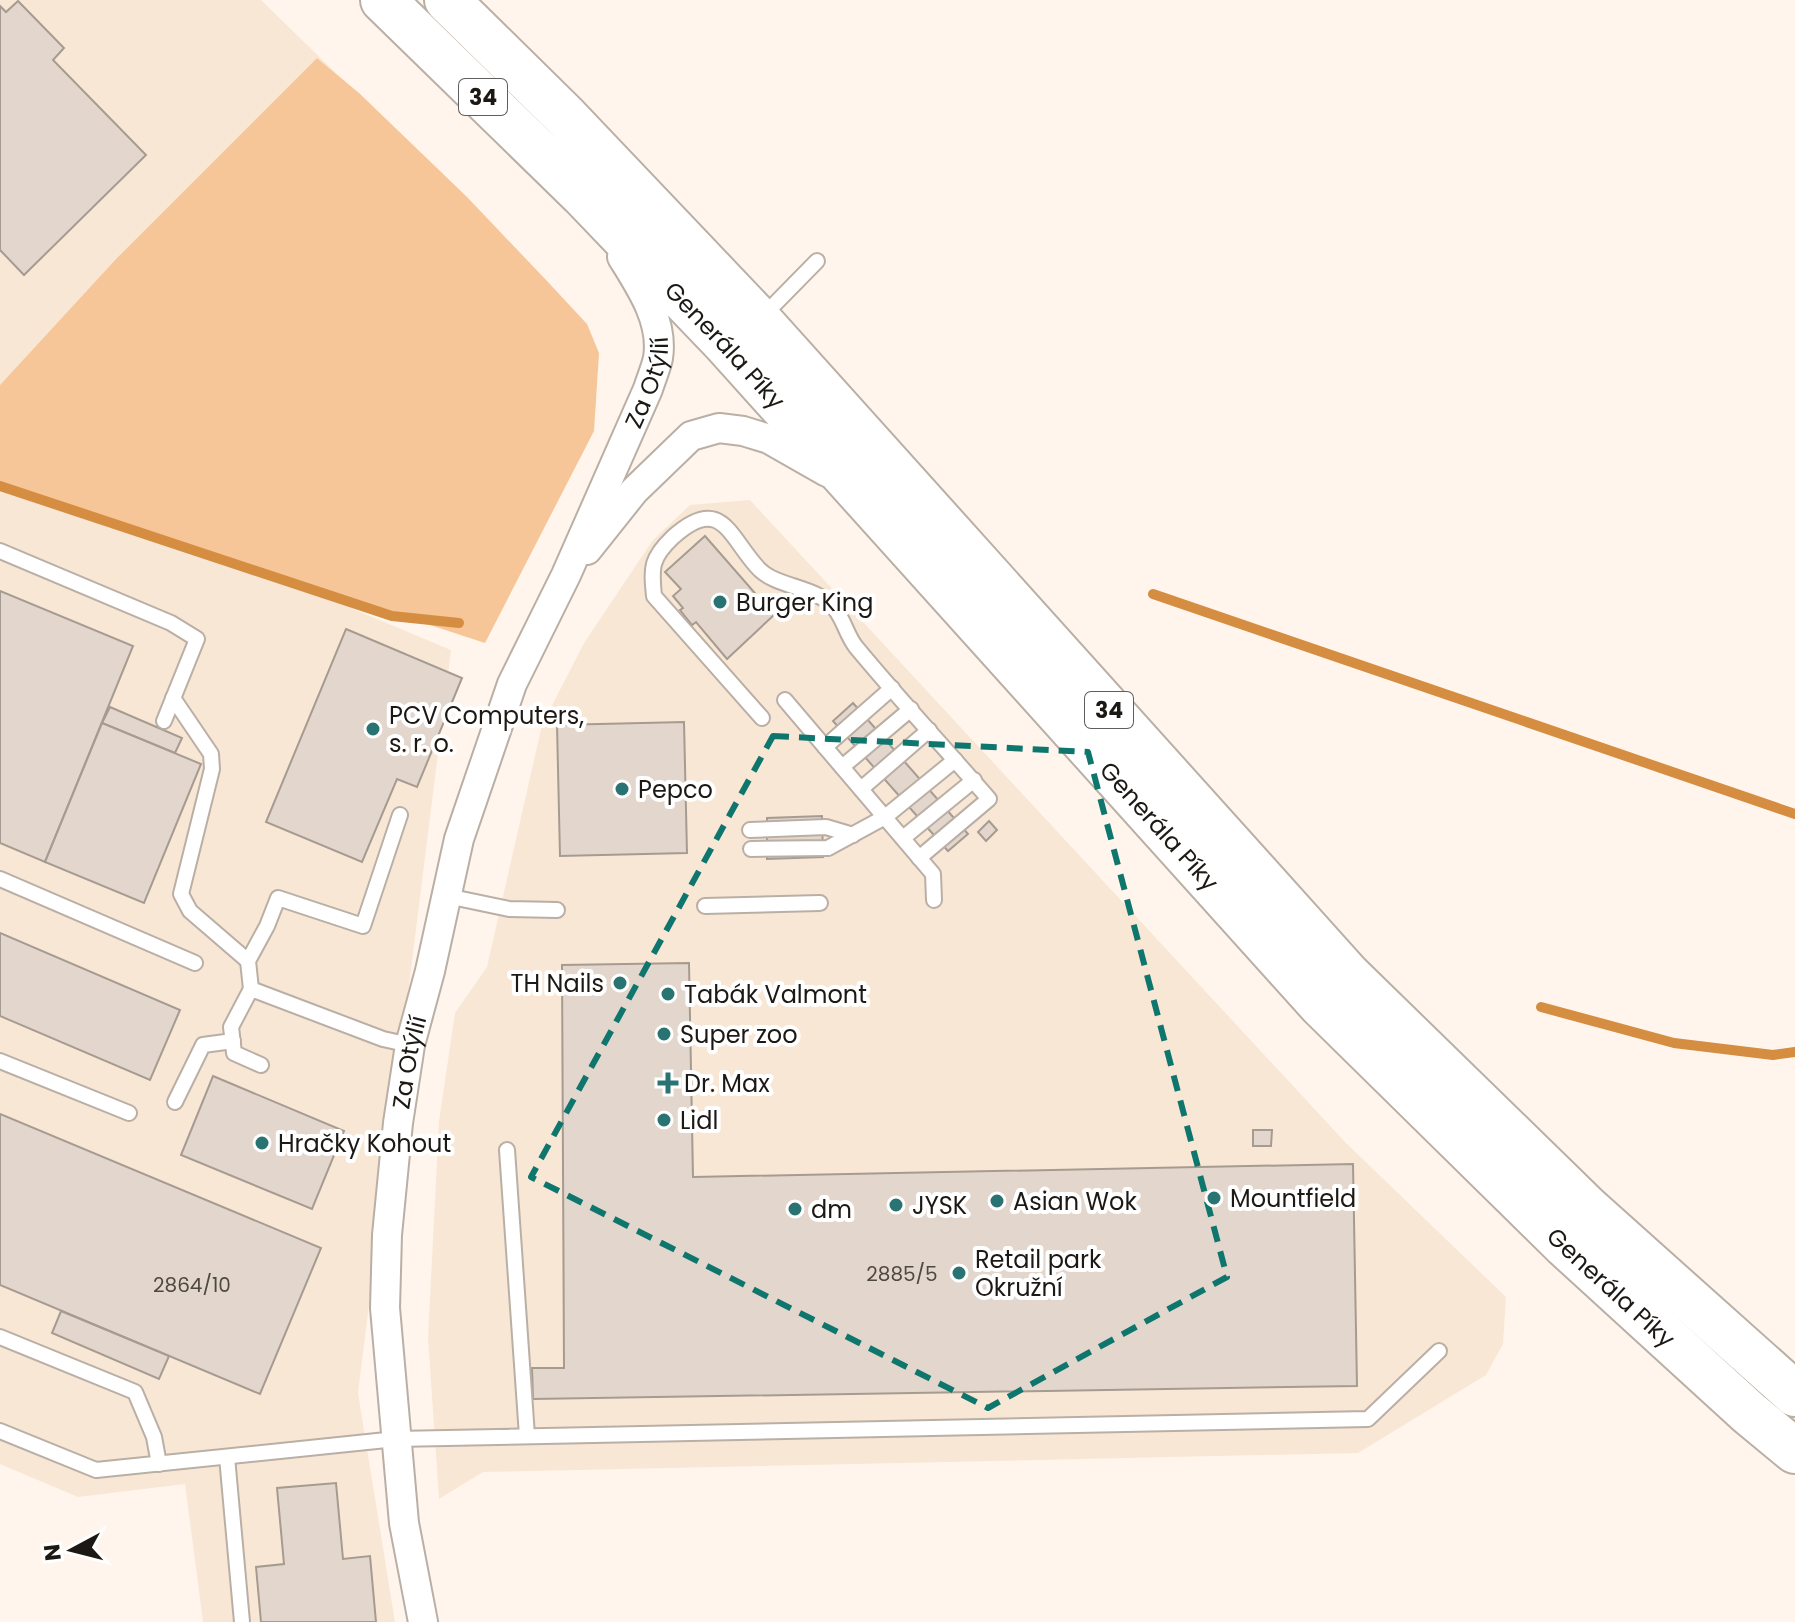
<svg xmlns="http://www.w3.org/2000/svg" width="1795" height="1622" viewBox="0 0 1795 1622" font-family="Poppins,sans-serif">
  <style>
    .built { fill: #f9e7d6 }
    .green { fill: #f6c698 }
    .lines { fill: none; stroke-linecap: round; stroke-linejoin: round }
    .stream { stroke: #d58e41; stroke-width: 10 }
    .building { fill: #e3d7cd; stroke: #a69b90; stroke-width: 2 }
    .lane-casing { stroke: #baafa5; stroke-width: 18 }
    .street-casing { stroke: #baafa5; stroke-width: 32 }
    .highway-casing { stroke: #baafa5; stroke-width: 48 }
    .lane { stroke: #fff; stroke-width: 14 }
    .street { stroke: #fff; stroke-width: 28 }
    .highway { stroke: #fff; stroke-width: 44 }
    .marked { fill: none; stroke: #0f766e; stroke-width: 6; stroke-dasharray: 16 10; stroke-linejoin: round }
    .poi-dot { fill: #297372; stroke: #fff; stroke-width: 3 }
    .labels { text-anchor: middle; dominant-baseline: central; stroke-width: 8; stroke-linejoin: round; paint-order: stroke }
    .number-label { font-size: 20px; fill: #4e4842 }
    .shield { fill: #fff; stroke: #605d5a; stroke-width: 2 }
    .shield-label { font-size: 22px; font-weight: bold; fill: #1c1814 }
    .street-label { font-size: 24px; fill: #1c1814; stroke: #fff }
    .poi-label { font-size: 24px; fill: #1c1814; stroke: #fff; text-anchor: start }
  </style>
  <rect width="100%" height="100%" fill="#fff5ec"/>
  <g class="built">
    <polygon points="0,0 261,0 339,76 317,58 116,259 0,385"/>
    <polygon points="0,484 265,572 451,650 358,1393 395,1622 203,1622 185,1484 78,1497 0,1464"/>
    <polygon points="750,500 1346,1143 1506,1297 1503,1344 1486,1375 1358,1453 483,1472 439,1499 428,1338 439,1121 455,1013 487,967 542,725 584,643 653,540 690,505"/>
  </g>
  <polygon class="green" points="317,58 359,93 467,197 547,281 587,324 599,353 594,431 485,643 0,484 0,385 116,259"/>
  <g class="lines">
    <g class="stream">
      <polyline points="0,486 392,616 459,623"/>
      <polyline points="1153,594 1795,814"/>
      <polyline points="1541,1007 1674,1043 1773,1055 1795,1052"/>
    </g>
  </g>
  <g class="building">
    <polygon points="18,1 64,48 53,60 146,155 24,275 0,250 0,6 6,12"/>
    <polygon points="705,536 774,615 727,659 696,622 692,625 680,610 683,608 673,596 681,589 665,572"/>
    <polygon points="0,591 133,646 45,862 0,843"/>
    <polygon points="346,629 462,678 417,787 397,779 362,862 266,822"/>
    <polygon points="853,703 968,834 948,851 833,721"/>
    <polygon points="110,707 182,738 175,753 102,723"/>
    <polygon points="684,722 687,853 560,856 557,725"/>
    <polygon points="102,723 201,764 144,903 45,862"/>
    <polygon points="822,816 823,857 767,859 767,818"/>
    <polygon points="989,821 997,830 986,841 978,832"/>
    <polygon points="0,933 180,1010 150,1080 0,1016"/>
    <polygon points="689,963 693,1177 1353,1164 1357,1386 533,1399 532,1368 564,1368 562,965"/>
    <polygon points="213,1076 344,1131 312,1209 181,1155"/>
    <polygon points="0,1114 321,1248 260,1394 0,1285"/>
    <polygon points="1253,1130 1272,1130 1271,1146 1253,1146"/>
    <polygon points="61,1311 169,1356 159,1379 52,1333"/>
    <polygon points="336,1483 343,1559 370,1556 376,1622 261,1622 256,1567 284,1564 277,1488"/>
  </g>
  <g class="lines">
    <defs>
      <g id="lane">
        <polyline points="762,317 817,261"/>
        <polyline points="0,551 171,623 197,639 164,721"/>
        <polyline points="173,698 211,754 212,769 181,894 190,911 248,961"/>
        <polyline points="785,700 933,874 934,900"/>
        <path d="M762,718L654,596C651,567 651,558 673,537C723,492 730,540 760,570C779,588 817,586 835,609C844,620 847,636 856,647C899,699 945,748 989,799L919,858"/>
        <polyline points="825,747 892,688"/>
        <polyline points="842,767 911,709"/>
        <polyline points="861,789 929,730"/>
        <polyline points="750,830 826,827 853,835"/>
        <polyline points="903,838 974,780"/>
        <polyline points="751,849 828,848 885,817 955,760"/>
        <polyline points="0,879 195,963"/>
        <polyline points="447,896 509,909 557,910"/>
        <polyline points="705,906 820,903"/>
        <polyline points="251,989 248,961 267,926 278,898 363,926 400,815"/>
        <polyline points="0,1061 129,1113"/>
        <polyline points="261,1065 234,1053 231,1027 251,989 383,1039 410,1045"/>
        <polyline points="175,1102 203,1045 233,1041"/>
        <polyline points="507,1150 527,1436"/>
        <polyline points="0,1337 135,1392 154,1437 159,1464"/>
        <polyline points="0,1431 96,1470 396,1439 1368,1419 1439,1351"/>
        <polyline points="227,1457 242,1622"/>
      </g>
      <g id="street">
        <polyline points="587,550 634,491 691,436 719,428 743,431 769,439 827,472"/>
        <path id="s1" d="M423,1622L404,1523L385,1308L387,1235L398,1123L410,1045L430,971L459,839L512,684L566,575L648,389C651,379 656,368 658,358C664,321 640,286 622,257"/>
      </g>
      <g id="highway">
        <path id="s2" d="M383,0L583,195L725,343L1321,1005L1565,1245L1749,1413L1795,1451"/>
        <polyline points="447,0 564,115 759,320 1348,975 1588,1209 1795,1394"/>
      </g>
    </defs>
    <use href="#lane" class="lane-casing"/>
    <use href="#street" class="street-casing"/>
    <use href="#highway" class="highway-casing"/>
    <use href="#lane" class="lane"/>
    <use href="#street" class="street"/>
    <use href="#highway" class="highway"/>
  </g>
  <path class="marked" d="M773,736L1088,752L1227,1277L988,1408L531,1177Z"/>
  <g class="poi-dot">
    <circle cx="720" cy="602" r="8"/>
    <circle cx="373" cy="729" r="8"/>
    <circle cx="622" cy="789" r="8"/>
    <circle cx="620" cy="983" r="8"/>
    <circle cx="668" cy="994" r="8"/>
    <circle cx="664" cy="1034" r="8"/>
    <path d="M664 1071h8v8h8v8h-8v8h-8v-8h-8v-8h8z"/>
    <circle cx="664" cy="1120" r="8"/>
    <circle cx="262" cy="1143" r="8"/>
    <circle cx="1214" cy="1198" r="8"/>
    <circle cx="997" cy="1201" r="8"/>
    <circle cx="896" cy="1205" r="8"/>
    <circle cx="795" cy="1209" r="8"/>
    <circle cx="959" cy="1273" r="8"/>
  </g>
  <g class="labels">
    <g class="number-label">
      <text x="902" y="1274">2885/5</text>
      <text x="192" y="1285">2864/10</text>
    </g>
    <g class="shield">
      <rect x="459" y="79" width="48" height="36" rx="6"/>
      <rect x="1085" y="692" width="48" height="36" rx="6"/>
    </g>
    <g class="shield-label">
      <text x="483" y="97">34</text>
      <text x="1109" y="710">34</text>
    </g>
    <g class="street-label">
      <text stroke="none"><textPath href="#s2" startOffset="486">Generála Píky</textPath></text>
      <text stroke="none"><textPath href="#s1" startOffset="1288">Za Otýlií</textPath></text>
      <text stroke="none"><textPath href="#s2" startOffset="1134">Generála Píky</textPath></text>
      <text stroke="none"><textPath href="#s1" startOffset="564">Za Otýlií</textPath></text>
      <text stroke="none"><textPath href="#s2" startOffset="1780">Generála Píky</textPath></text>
    </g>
    <g class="poi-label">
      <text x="736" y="602">Burger King</text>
      <text x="389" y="715">PCV Computers,<tspan x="389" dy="28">s. r. o.</tspan></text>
      <text x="638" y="789">Pepco</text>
      <text x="604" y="983" text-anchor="end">TH Nails</text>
      <text x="684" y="994">Tabák Valmont</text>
      <text x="680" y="1034">Super zoo</text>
      <text x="684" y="1083">Dr. Max</text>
      <text x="680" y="1120">Lidl</text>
      <text x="278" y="1143">Hračky Kohout</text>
      <text x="1230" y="1198">Mountfield</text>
      <text x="1013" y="1201">Asian Wok</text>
      <text x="912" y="1205">JYSK</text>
      <text x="811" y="1209">dm</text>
      <text x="975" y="1259">Retail park<tspan x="975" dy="28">Okružní</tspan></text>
    </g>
  </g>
  <g transform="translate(72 1550) rotate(263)" stroke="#ffffff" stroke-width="6" paint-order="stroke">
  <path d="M0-6L14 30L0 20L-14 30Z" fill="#1c1814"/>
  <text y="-12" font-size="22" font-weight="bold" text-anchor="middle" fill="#1c1814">N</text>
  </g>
</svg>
